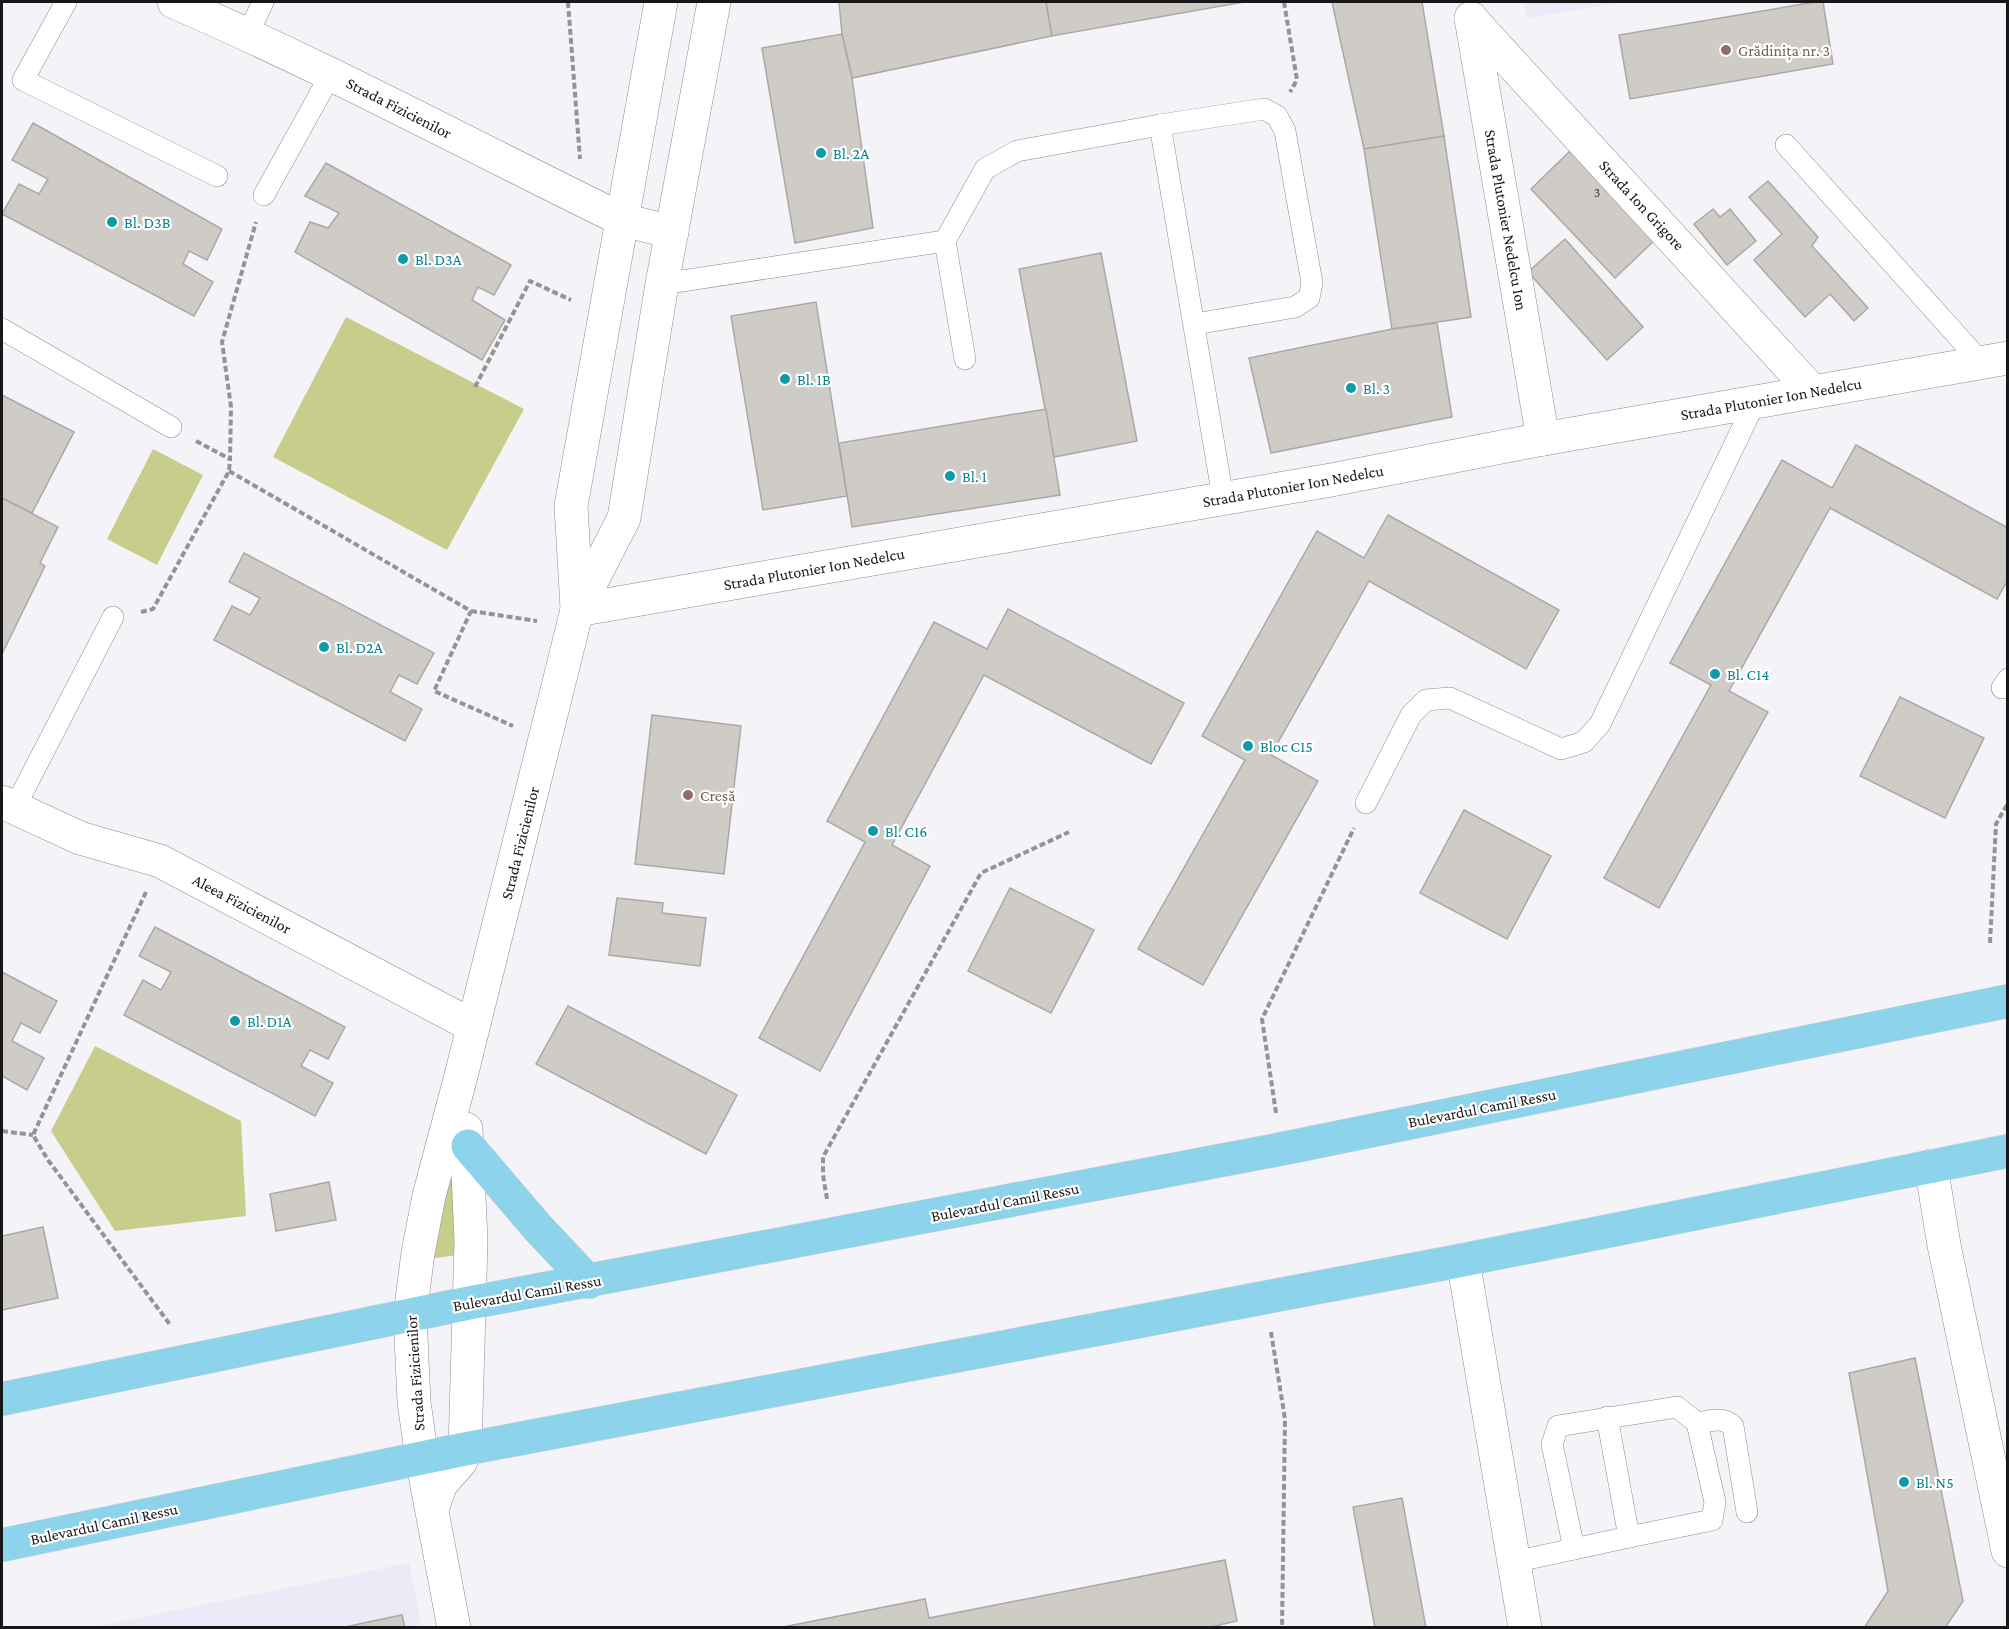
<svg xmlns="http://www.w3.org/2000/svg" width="2009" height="1629" viewBox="0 0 2009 1629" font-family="'Crimson Pro',serif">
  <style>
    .built { fill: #ebeaf7 }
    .green { fill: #c9cd8c }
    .building { fill: #cfcbc7; stroke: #aca8a5; stroke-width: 1.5 }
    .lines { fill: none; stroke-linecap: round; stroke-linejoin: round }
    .service-casing { stroke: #8d8d91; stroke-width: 22 }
    .minor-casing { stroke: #8d8d91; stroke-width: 34 }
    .tertiary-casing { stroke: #8d8d91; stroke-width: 34 }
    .primary-casing { stroke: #d1d0d1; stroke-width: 34 }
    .path { stroke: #949497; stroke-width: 4; stroke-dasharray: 6 3; stroke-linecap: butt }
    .service { stroke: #fff; stroke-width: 21 }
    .minor { stroke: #fff; stroke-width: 33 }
    .tertiary { stroke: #fff; stroke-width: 33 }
    .primary { stroke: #8dd3ec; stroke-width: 33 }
    .education-dot { fill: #8d6e63; stroke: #fff; stroke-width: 2 }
    .culture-dot { fill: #0f9aa8; stroke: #fff; stroke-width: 2 }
    .labels { text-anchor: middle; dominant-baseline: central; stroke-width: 4.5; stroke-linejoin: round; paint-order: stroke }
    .number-label { font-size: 14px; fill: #454344 }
    .education-label { font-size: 16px; fill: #785e54; stroke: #fff; text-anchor: start }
    .street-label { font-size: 16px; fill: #171618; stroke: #fff }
    .culture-label { font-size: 16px; fill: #0d838f; stroke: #fff; text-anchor: start }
  </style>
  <rect width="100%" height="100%" fill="#f3f3f8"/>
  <g class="built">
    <polygon points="1524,2 1626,2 1527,18"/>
    <polygon points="409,1563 422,1627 88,1628"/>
  </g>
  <g class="green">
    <polygon points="346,317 524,409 447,550 273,457"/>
    <polygon points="153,449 203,475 157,565 107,539"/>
    <polygon points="95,1046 241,1121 246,1216 115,1231 51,1131"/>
    <polygon points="455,1123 457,1255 436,1258 430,1254"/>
  </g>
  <g class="building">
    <polygon points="839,2 1046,2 1052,36 852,78 842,34"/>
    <polygon points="1046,2 1244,2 1052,36"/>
    <polygon points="1332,2 1422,2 1444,136 1364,149"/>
    <polygon points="1815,2 1823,2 1833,64 1630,99 1619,35"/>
    <polygon points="842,34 852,78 873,228 795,243 762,48"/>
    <polygon points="33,123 222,229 207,260 189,251 183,264 213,282 194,316 2,214 19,184 39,194 48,179 12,160"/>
    <polygon points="1444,136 1471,317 1392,329 1364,149"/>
    <polygon points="1572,149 1657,238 1615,278 1531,189"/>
    <polygon points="326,163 511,265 494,295 478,287 472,300 505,320 482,360 295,252 310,222 328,228 339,213 305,196"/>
    <polygon points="1768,181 1818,237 1812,246 1868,308 1854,321 1830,294 1805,317 1754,260 1782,234 1749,197"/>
    <polygon points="1713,209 1720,217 1730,209 1756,241 1727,265 1694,224"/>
    <polygon points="1565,239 1643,327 1607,360 1528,272"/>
    <polygon points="1101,253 1137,441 1054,457 1019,269"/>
    <polygon points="816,302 847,496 763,510 731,316"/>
    <polygon points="1437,323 1452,417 1271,453 1249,358 1392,329"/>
    <polygon points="2,395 74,432 32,513 2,498"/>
    <polygon points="1046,409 1060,495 852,527 839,443"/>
    <polygon points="1856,445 2008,528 2008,580 1997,599 1830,508 1729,691 1768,712 1659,908 1604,878 1711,685 1670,663 1782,460 1832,488"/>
    <polygon points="2,498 58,527 40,563 45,566 2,654"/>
    <polygon points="1388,515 1559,610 1526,669 1369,581 1271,755 1318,781 1203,985 1138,949 1245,760 1202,736 1317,531 1364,558"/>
    <polygon points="244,553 434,653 417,684 399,675 390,692 422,709 405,741 214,640 232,606 250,615 260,598 229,582"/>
    <polygon points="1008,609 1184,703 1151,764 984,675 892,845 930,866 820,1071 759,1038 865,842 827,821 934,622 987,649"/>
    <polygon points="1900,697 1984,738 1945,818 1860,776"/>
    <polygon points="652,715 741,726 724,874 635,864"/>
    <polygon points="1464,810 1551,856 1507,939 1420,893"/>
    <polygon points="1010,888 1094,930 1051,1013 968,971"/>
    <polygon points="617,898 663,903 662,913 706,918 700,966 609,955"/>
    <polygon points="155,927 345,1027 328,1059 310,1050 301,1066 333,1083 315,1116 124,1015 143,980 161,990 171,972 139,956"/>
    <polygon points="2,972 57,1001 40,1033 21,1023 12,1041 44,1058 27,1090 2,1076"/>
    <polygon points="568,1006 737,1095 706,1154 536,1064"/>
    <polygon points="329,1182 336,1220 276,1231 270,1194"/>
    <polygon points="43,1227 58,1298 2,1310 2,1236"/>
    <polygon points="1915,1358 1963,1601 1945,1628 1864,1628 1888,1591 1849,1373"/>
    <polygon points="1402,1498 1426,1628 1375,1628 1353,1507"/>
    <polygon points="1225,1560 1237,1621 1206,1628 778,1628 925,1599 929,1618"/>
    <polygon points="402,1615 405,1628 340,1628"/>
  </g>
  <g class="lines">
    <defs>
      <g id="service">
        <polyline points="66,2 23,80 217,176"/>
        <polyline points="248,34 263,2"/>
        <polyline points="1160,125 1264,109 1277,116 1285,131 1312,283 1309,298 1295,307 1195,324"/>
        <polyline points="1786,145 1981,362"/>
        <polyline points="264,195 331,74"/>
        <polyline points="945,241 965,359"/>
        <polyline points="662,284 945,241 985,169 1017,151 1160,125 1223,498"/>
        <polyline points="2,329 171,427"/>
        <polyline points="2002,688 2008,679"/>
        <polyline points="1366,803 1411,715 1426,700 1450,698 1561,749 1584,742 1600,724 1755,402"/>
        <polyline points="14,809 113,617"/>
        <path d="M1697,1423C1710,1421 1722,1416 1733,1426L1747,1512"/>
        <polyline points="1574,1549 1552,1444 1558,1426 1677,1407 1697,1423 1715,1502 1712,1520 1629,1537"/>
        <polyline points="1514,1562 1629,1537 1607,1417"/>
      </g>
      <g id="minor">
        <path d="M174,2C327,68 473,147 623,220L672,232"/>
        <polyline points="1471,18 1543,439"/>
        <polyline points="1471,19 1812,391"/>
        <polyline points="577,610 1331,480 1543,439 2008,358"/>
        <polyline points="2,802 80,838 160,861 473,1026"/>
        <polyline points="1931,1166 1944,1245 2008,1551"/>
        <polyline points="1463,1260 1525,1628"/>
        <polyline points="422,1459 454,1628"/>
        <polyline points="432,1509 441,1484 461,1461 465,1449"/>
      </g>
      <g id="tertiary">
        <polyline points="577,608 571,506 661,2"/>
        <polyline points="465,1449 471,1241 466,1129"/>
        <polyline points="422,1459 414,1402 410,1315 418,1253 429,1196 461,1076 577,610 624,518 662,284 714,2"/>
      </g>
      <g id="primary">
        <polyline points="468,1146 538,1228 589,1282"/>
        <polyline points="2,1399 469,1303 1281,1149 2008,1001"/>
        <polyline points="2,1545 465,1449 1463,1260 2008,1151"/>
      </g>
    </defs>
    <use href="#service" class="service-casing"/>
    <use href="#minor" class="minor-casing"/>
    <use href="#tertiary" class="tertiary-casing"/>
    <use href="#primary" class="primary-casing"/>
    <g class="path">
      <polyline points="568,2 580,159"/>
      <polyline points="1284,2 1297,80 1290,92"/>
      <polyline points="475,387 530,281 571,300"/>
      <polyline points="196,441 230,459 231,407 222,342 256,222"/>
      <polyline points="229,471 471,611 434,691 513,726"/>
      <polyline points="471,611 537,621"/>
      <polyline points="141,612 153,609 229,471 230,459"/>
      <polyline points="146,892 33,1135 48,1160 171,1326"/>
      <polyline points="1990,943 1996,824 2008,803"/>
      <polyline points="1276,1113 1262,1019 1354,828"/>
      <polyline points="2,1131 33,1135"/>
      <polyline points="827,1199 823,1175 823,1157 981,873 1069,832"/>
      <polyline points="1271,1332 1285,1419 1282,1628"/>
    </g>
    <use href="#service" class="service"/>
    <use href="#minor" class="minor"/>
    <use href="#tertiary" class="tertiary"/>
    <use href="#primary" class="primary"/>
  </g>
  <g class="education-dot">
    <circle cx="1726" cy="50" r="6"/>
    <circle cx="688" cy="795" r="6"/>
  </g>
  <g class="culture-dot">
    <circle cx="821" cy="153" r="6"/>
    <circle cx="112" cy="222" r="6"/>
    <circle cx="403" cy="259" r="6"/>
    <circle cx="785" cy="379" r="6"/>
    <circle cx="1351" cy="388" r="6"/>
    <circle cx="950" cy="476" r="6"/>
    <circle cx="324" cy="647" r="6"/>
    <circle cx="1715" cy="674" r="6"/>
    <circle cx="1248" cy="746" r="6"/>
    <circle cx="873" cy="831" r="6"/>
    <circle cx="235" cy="1021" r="6"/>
    <circle cx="1904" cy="1482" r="6"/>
  </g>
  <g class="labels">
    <g class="number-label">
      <text x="1597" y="192">3</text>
    </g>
    <g class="education-label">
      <text x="1738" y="50">Grădinița nr. 3</text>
      <text x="700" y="795">Creșă</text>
    </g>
    <g class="street-label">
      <text transform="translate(399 108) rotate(27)">Strada Fizicienilor</text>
      <text transform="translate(1642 205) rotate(47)">Strada Ion Grigore</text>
      <text transform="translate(1506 220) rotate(80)">Strada Plutonier Nedelcu Ion</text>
      <text transform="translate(1771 399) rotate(-10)">Strada Plutonier Ion Nedelcu</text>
      <text transform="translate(1293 486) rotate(-10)">Strada Plutonier Ion Nedelcu</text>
      <text transform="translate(814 569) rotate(-10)">Strada Plutonier Ion Nedelcu</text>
      <text transform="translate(520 843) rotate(-76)">Strada Fizicienilor</text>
      <text transform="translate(242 904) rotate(28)">Aleea Fizicienilor</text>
      <text transform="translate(1482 1108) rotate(-11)">Bulevardul Camil Ressu</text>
      <text transform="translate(1005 1202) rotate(-11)">Bulevardul Camil Ressu</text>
      <text transform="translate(527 1293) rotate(-10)">Bulevardul Camil Ressu</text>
      <text transform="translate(415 1373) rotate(-94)">Strada Fizicienilor</text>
      <text transform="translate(104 1524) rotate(-12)">Bulevardul Camil Ressu</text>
    </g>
    <g class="culture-label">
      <text x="833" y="153">Bl. 2A</text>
      <text x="124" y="222">Bl. D3B</text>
      <text x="415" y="259">Bl. D3A</text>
      <text x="797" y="379">Bl. 1B</text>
      <text x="1363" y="388">Bl. 3</text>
      <text x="962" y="476">Bl. 1</text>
      <text x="336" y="647">Bl. D2A</text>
      <text x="1727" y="674">Bl. C14</text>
      <text x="1260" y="746">Bloc C15</text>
      <text x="885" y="831">Bl. C16</text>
      <text x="247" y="1021">Bl. D1A</text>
      <text x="1916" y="1482">Bl. N5</text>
    </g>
  </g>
  <rect width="2009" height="1629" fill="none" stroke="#171618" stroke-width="6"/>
</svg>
